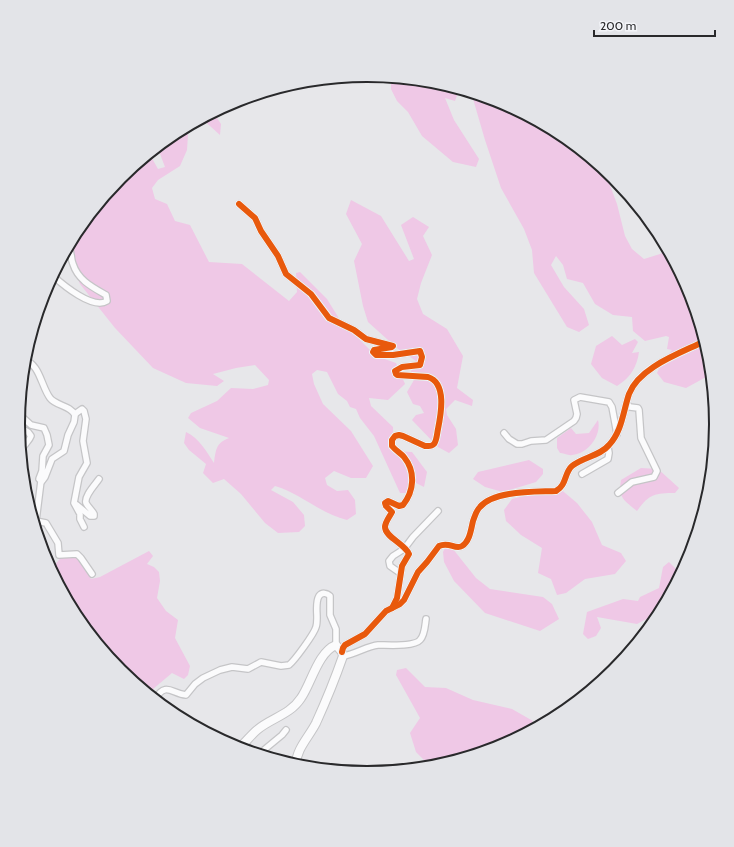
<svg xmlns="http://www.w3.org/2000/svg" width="734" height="847" viewBox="0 0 734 847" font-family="Cabin,sans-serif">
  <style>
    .green { fill: #efc8e6 }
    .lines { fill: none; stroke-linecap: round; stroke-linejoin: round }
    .minor-casing { stroke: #c5c5c7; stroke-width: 8 }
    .highway-casing { stroke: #c5c5c7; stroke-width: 10 }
    .minor { stroke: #fbfbfc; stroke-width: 5.5 }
    .highway { stroke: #fbfbfc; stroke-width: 8 }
    .cycleway-casing { stroke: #f3f4f8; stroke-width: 8 }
    .cycleway { stroke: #e8590c; stroke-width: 6 }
    .rim { fill: none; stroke: #29292b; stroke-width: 2 }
  </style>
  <rect width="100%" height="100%" fill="#e7e7ea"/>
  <g class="green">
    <polygon points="391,77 435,81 456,87 458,93 455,101 445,98 454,120 479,159 476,167 453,162 422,136 408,112 397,101 391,89"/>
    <polygon points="471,92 501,101 561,133 574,144 608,180 617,204 625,236 632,249 644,259 660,254 668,249 690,290 709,356 711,374 708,376 686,388 664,382 657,373 662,362 672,350 667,349 669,337 666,336 645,341 633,331 632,317 613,315 595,304 583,283 567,279 563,265 556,256 551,265 564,287 584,309 589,325 579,332 567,327 534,273 532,250 524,229 501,188 485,140"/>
    <polygon points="213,112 221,124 220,135 201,118"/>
    <path d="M185,127L188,135L187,150L180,166L158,180L152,188L155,199L167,204L175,221L190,225L209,262L242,264L289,301L297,292L296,273L300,272L327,299L340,320L376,356L396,363L405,384L388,400L369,398L371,406L393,427L394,451L412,452L427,472L424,487L416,483L408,493H400L374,436L360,418L356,409L350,407L347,401L338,394L327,372L317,370L312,374L314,384L323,404L351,431L373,466L366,478H351L334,471L325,478L327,485L337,491L348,490L355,500L356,514L347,520C321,514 300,493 275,486L271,490L293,502L304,515L305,526L299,532L278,533L265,523L241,494L224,479L213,483L203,473L206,464L189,450L184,443L186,432C200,439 206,451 214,463C216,449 216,443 229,438L200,428L188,418L191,413L217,401L231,388L253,389L268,385L269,380L255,365L236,368L213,374L224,381L217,386L186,383L153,368L115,328L80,284L66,250L77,229L120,177L149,153L158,169L165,167L157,146L173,133Z"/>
    <polygon points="351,200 381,216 409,261 414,259 401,225 413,217 429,227 423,236 432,255 421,283 417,299 423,314 447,329 463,356 457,388 473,400 472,406 455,400 446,409 447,415 456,429 458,445 449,453 438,447 412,420 416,415 424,413 420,406 413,404 407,392 414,380 411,371 416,361 397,348 368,322 363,306 354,261 362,244 346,214"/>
    <path d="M612,336L622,345L635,339L638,342L632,353L639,352C637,367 630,378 617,386L602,378L591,364L596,346Z"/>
    <path d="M598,420C602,435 588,454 572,455C569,456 563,453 560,453L557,448V438L571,428L576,434L589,433Z"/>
    <polygon points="529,460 543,469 543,474 536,482 503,492 485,487 473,479 478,472"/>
    <path d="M641,468L658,469L679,488L675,493C655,493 649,494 637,511C624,500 618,498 621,480Z"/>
    <polygon points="558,487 577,503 592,522 602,545 621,553 626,561 615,574 585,579 566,593 557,595 551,579 538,573 542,548 521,535 506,521 504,510 512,499"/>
    <polygon points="445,548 453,549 476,578 490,589 543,597 552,604 559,619 540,631 485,613 454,581 444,562 443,552"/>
    <path d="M149,551L153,556L147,564L154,567L159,572L160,581L157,598L166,611L178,620L175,638L190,666L188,675L184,679L172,673L153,689L146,691L120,670L77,617L51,570L62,556C83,554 83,564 91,579L100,577Z"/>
    <polygon points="669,562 681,574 663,607 652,616 637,624 597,617 601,628 596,636 588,639 583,634 587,612 623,599 638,601 640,597 659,588 663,567"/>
    <polygon points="406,668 425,687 446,688 473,700 512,709 533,721 526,732 509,742 492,745 474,754 458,759 442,758 426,762 416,752 410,733 420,718 396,675 397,670"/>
  </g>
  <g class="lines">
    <defs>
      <g id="minor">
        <path d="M239,204L255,218L261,231L278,256L286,274L311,294L329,318L354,330L366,339L393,346L392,347L374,350L373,352L376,355H393L420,351L422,357L420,365L402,367L395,371L396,374L397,375L428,377C447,383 441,414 438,429C437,433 437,440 434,444C431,447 429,446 425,446L403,436L399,435L395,436L392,440V446C396,451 401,453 404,457C416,472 414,491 403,505L399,506L388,501L385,503L386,506L392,512C390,516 385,522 385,527C385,537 405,544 409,554L402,566L397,598L392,608"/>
        <path d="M52,275C63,285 93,310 107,301L106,295C92,287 78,280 73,264C70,257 73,255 68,246"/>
        <path d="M19,414L31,425L44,428L47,435L49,445L43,456L42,471L39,479L42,481L45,477L52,459L64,451L68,435L74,422L75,415C70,405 56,406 50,398C41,386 40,364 24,360"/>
        <polyline points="75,414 82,409 84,411 86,419 83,441 87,463 79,477 74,503 80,514 80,519 84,527"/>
        <path d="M18,426L28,432L31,436C29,442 23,444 21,452"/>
        <polyline points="504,433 509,439 517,444 522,444 531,441 546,440 574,421 576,418 577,414 574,400 580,397 609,402 612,407 617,434"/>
        <polyline points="582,474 608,459 609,453 608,447"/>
        <polyline points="41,481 36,521 46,523 58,543 59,555 77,554 81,558 92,574"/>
        <polyline points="618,493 632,482 654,477 657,471 641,438 639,410 638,408 630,407 627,404"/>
        <path d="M77,505L90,516H94V514C92,510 88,507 86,503C84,496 95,485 99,479"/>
        <polyline points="400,573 390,566 389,561 393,556 404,549 413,537 438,511"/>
        <path d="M342,652L343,648L345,645L365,634L386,611L400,604L404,600L418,572L427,562L439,546C449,541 455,550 462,546C470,541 471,529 473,521C475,516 476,511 480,507C494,490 536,492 556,491C567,485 564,473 572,466C583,457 600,456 609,445C622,431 623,412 629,394C639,367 681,353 705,341"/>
        <path d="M343,656C356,654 367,646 378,645C388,645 414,647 420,640C425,635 425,625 426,619"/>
        <path d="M155,699C166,681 172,694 186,695L195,684L203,678L220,670L232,667L248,669L261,662L281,666L289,665C295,660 314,634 316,627C319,618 314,604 319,596C322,592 327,593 330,596V615L336,629V645"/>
        <polyline points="245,743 251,751"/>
        <polyline points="259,754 282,735 286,730"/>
        <polyline points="291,763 293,762 296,763"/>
      </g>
      <path id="highway" d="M239,748C246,742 250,736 257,730C271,718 290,715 301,698C311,684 318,652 336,645L342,652L343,656C335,679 326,701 316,723C309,737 296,749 296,765"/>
    </defs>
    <use href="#minor" class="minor-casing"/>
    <use href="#highway" class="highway-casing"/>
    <use href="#minor" class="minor"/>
    <use href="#highway" class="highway"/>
    <defs>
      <g id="cycleway">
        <path d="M239,204L255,218L261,231L278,256L286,274L311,294L329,318L354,330L366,339L393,346L392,347L374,350L373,352L376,355H393L420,351L422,357L420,365L402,367L395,371L396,374L397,375L428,377C447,383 441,414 438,429C437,433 437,440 434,444C431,447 429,446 425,446L403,436L399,435L395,436L392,440V446C396,451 401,453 404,457C416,472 414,491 403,505L399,506L388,501L385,503L386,506L392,512C390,516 385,522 385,527C385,537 405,544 409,554L402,566L397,598L392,608"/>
        <path d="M342,652L343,648L345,645L365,634L386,611L400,604L404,600L418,572L427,562L439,546C449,541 455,550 462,546C470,541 471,529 473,521C475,516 476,511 480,507C494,490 536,492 556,491C567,485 564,473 572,466C583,457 600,456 609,445C622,431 623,412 629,394C639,367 681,353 705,341"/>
      </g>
    </defs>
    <use href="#cycleway" class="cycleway-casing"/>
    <use href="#cycleway" class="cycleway"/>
  </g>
  <path d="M0 0H734V847H0ZM25 424a342 342 0 1 1 684 0a342 342 0 1 1-684 0Z" fill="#e3e4e8" fill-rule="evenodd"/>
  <path class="rim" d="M25 424a342 342 0 1 1 684 0a342 342 0 1 1-684 0Z"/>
  <path d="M594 30v6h121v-6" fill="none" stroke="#29292b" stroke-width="2"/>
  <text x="600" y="30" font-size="12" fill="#29292b" stroke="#f3f4f8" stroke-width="3" paint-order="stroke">200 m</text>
</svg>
